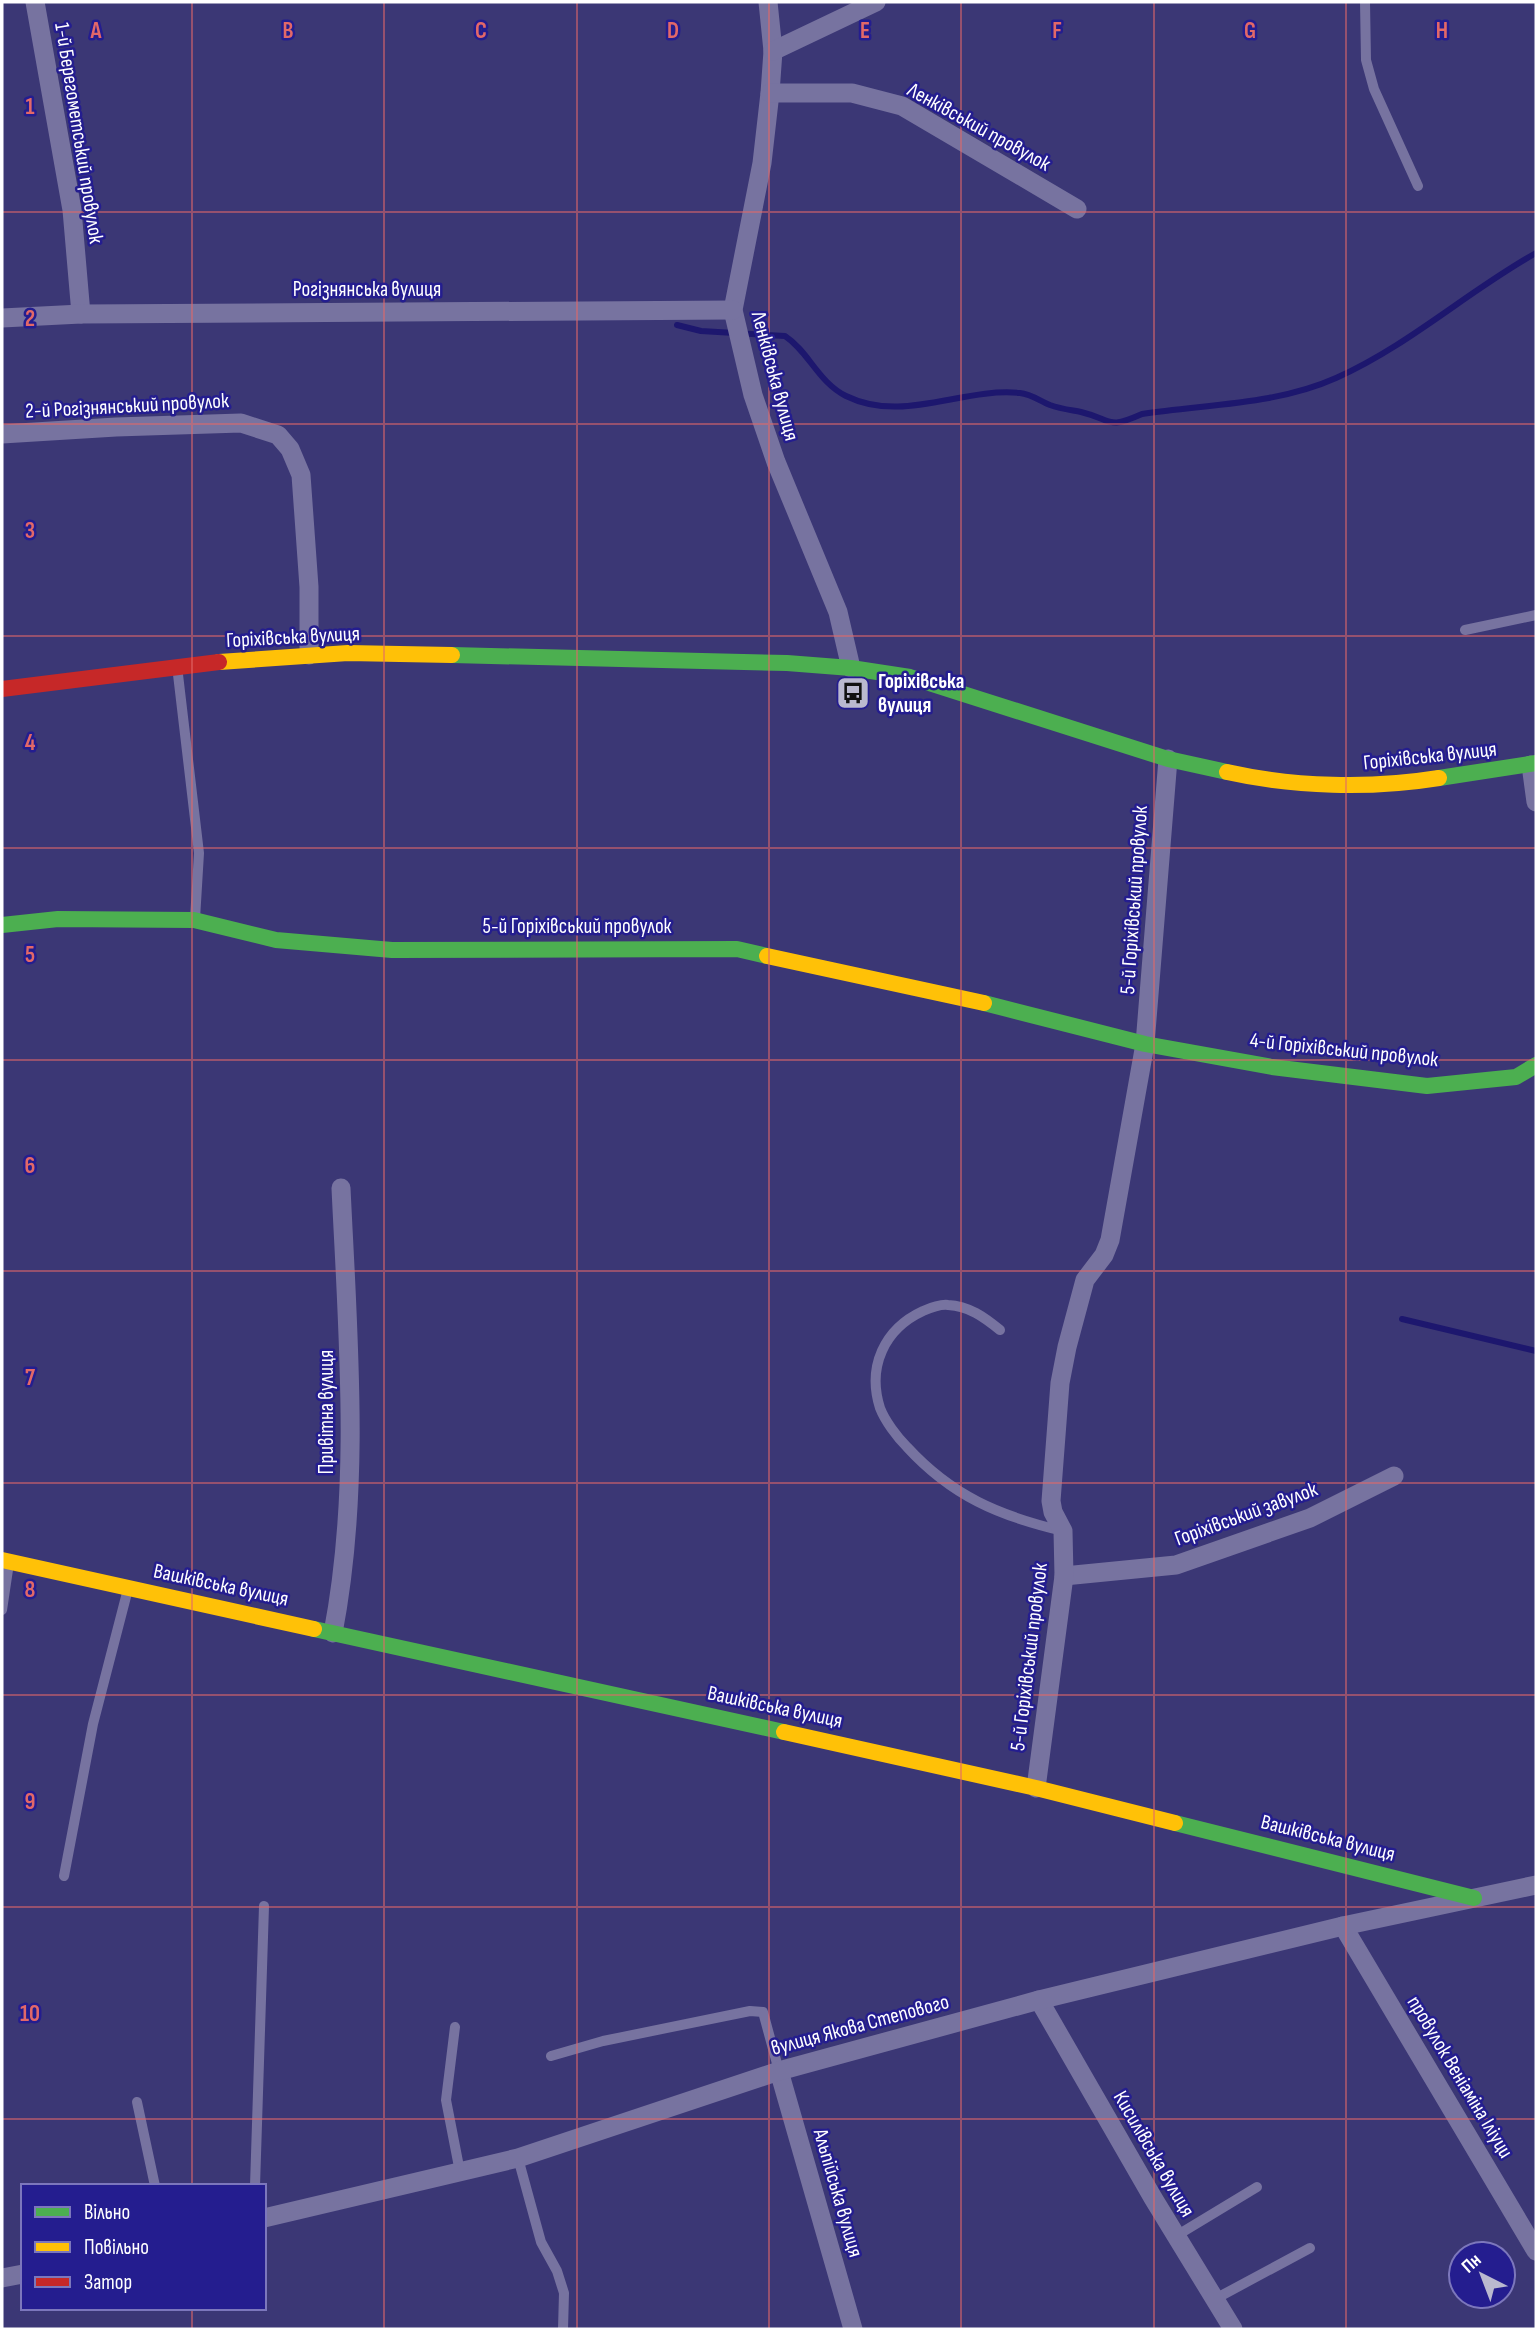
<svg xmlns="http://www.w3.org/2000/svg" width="1538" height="2331" viewBox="0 0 1538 2331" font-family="'Sofia Sans Condensed',sans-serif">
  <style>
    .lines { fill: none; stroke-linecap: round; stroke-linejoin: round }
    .stream { stroke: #1d176e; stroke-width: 6 }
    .lane { stroke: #7773a0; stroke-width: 10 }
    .street { stroke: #7773a0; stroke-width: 19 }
    .fast { stroke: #4caf50; stroke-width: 16 }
    .slow { stroke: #ffc107; stroke-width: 16 }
    .jam { stroke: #c62828; stroke-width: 16 }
    .grid { fill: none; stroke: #e26868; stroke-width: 2; stroke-opacity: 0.55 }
    .labels { text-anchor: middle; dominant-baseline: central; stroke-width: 5; stroke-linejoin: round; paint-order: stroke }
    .street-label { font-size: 21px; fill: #fff; stroke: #241d8f }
    .poi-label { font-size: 21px; font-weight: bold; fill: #fff; stroke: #241d8f; text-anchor: start }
    .grid-label { font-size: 23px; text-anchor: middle; font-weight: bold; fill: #e26868; stroke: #241d8f; stroke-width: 5; stroke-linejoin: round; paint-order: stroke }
  </style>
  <rect width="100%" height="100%" fill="#3b3775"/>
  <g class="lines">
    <g class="stream">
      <path d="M677,325L701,331L785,336C809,352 818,382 846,396C903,424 962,387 1020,393C1031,394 1040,401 1050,405C1061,409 1071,410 1081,412C1114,420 1106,430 1142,414C1206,404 1276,405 1336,378C1408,346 1468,291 1536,253"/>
      <polyline points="1402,1319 1536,1351"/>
    </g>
    <g class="lane">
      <polyline points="1365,2 1366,60 1374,89 1418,186"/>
      <polyline points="1465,630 1536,615"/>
      <polyline points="177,666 199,853 195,919"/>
      <path d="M1000,1330C984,1317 969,1306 948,1305C940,1304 930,1308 923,1311C884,1329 867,1367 880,1408C885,1421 897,1437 907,1447C952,1496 999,1516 1063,1531"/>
      <polyline points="2,1610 9,1563"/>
      <polyline points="64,1876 93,1724 128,1589"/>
      <polyline points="455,2027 446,2100 460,2172"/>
      <polyline points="551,2056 603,2041 750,2011 763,2012 779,2071"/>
      <polyline points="137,2102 155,2186"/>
      <polyline points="518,2158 541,2242 557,2271 564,2293 563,2329"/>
      <polyline points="255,2186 264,1906"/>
      <polyline points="1176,2236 1257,2187"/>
      <polyline points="1215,2299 1310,2248"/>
    </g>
    <g class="street">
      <polyline points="35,2 72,210 81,314"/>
      <polyline points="768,2 773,51 770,93 762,163 733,310 753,395 776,462 838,612 851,668"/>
      <polyline points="773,51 876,2"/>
      <polyline points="770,93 852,93 902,106 1077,209"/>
      <polyline points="2,318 81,314 733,310"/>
      <polyline points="2,434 116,427 241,423 278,435 290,449 301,475 309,587 309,655"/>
      <polyline points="1531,765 1536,802"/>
      <polyline points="1064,1576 1176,1565 1310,1518 1394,1476"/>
      <path d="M333,1633C361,1487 348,1337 341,1188"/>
      <polyline points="1036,1788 1064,1576 1063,1531 1053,1512 1051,1501 1060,1383 1067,1347 1085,1280 1104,1255 1110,1240 1145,1044 1168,759"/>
      <polyline points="1343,1926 1536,2251"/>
      <polyline points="1039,2000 1153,2198 1233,2329"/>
      <polyline points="779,2071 853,2329"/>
      <polyline points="264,2218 518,2158 779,2071 1039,2000 1343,1926 1536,1885"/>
      <polyline points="2,2278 23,2274"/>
    </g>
    <g class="fast">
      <polyline points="452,655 787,663 851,668 910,677 1168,759 1227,772"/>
      <polyline points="1439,778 1536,763"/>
      <polyline points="2,925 58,919 194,920 276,940 392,950 737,949 767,956"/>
      <polyline points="984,1003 1145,1044 1272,1067 1427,1086 1516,1077 1536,1065"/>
      <polyline points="314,1629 784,1732"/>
      <polyline points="1175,1823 1474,1898"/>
    </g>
    <g class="slow">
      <polyline points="219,662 348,653 452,655"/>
      <path d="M1227,772C1294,787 1371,789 1439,778"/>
      <polyline points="767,956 984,1003"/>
      <polyline points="2,1560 314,1629"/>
      <polyline points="784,1732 1036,1788 1175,1823"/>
    </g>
    <polyline class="jam" points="2,689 219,662"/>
  </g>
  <path class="grid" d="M192,2V2186M384,2V2329M577,2V2329M769,2V2329M961,2V2329M1154,2V2329M1346,2V2329M2,212H1536M2,424H1536M2,636H1536M2,848H1536M2,1060H1536M2,1271H1536M2,1483H1536M2,1695H1536M2,1907H1536M2,2119H1536M192,2308V2329"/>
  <defs>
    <symbol id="bus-square" viewBox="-11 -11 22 22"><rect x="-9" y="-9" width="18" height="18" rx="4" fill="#bab9cf" stroke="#241d8f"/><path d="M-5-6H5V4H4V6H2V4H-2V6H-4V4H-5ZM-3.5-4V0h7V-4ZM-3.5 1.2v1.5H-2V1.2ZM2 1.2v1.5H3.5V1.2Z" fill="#111"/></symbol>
  </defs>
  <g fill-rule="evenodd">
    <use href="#bus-square" x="834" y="674" width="38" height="38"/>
  </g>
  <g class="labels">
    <g class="street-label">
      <text transform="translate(979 127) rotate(29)">Ленківський провулок</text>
      <text transform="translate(79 133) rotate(81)">1-й Берегометський провулок</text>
      <text x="367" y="289">Рогізнянська вулиця</text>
      <text transform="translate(775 376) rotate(75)">Ленківська вулиця</text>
      <text transform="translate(127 406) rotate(-3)">2-й Рогізнянський провулок</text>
      <text transform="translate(293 637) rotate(-3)">Горіхівська вулиця</text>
      <text transform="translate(1430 756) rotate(-6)">Горіхівська вулиця</text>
      <text transform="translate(1134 900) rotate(-86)">5-й Горіхівський провулок</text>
      <text x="577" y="926">5-й Горіхівський провулок</text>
      <text transform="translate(1344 1050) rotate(6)">4-й Горіхівський провулок</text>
      <text transform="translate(326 1412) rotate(-90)">Привітна вулиця</text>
      <text transform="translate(1246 1514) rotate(-20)">Горіхівський завулок</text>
      <text transform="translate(221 1585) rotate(12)">Вашківська вулиця</text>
      <text transform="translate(1029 1657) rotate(-83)">5-й Горіхівський провулок</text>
      <text transform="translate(775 1707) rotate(12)">Вашківська вулиця</text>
      <text transform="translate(1328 1838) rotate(14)">Вашківська вулиця</text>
      <text transform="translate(860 2025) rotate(-15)">вулиця Якова Степового</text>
      <text transform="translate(1460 2077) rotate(59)">провулок Веніаміна Іліуци</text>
      <text transform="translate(1154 2154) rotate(60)">Кисилівська вулиця</text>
      <text transform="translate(838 2193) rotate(74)">Альпійська вулиця</text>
    </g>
    <g class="poi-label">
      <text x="878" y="681">Горіхівська<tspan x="878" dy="24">вулиця</tspan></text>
    </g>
  </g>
  <g class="grid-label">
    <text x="96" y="38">A</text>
    <text x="288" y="38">B</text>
    <text x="481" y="38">C</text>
    <text x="673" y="38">D</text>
    <text x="865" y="38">E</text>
    <text x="1057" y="38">F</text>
    <text x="1250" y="38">G</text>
    <text x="1442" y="38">H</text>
    <text x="30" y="114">1</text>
    <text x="30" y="326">2</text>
    <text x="30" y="538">3</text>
    <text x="30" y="750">4</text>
    <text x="30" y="962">5</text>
    <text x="30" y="1173">6</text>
    <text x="30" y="1385">7</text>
    <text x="30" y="1597">8</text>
    <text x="30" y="1809">9</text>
    <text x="30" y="2021">10</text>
  </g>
  <rect width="1538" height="2331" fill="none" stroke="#ffffff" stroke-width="7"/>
  <rect x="21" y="2184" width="245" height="126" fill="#241d8f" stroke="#7c77bc" stroke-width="2"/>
  <rect x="35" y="2207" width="35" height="10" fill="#4caf50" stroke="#7c77bc" stroke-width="2"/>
  <text x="84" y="2219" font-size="21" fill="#ffffff">Вільно</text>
  <rect x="35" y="2242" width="35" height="10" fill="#ffc107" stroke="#7c77bc" stroke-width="2"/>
  <text x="84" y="2254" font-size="21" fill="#ffffff">Повільно</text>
  <rect x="35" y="2277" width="35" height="10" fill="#c62828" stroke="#7c77bc" stroke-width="2"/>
  <text x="84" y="2289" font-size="21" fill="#ffffff">Затор</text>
  <g transform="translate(1482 2275) rotate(318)"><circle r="33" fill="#241d8f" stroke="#7c77bc" stroke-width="2"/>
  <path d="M0-5L12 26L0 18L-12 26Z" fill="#bab9cf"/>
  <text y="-10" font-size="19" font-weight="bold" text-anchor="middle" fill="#ffffff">Пн</text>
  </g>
</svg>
